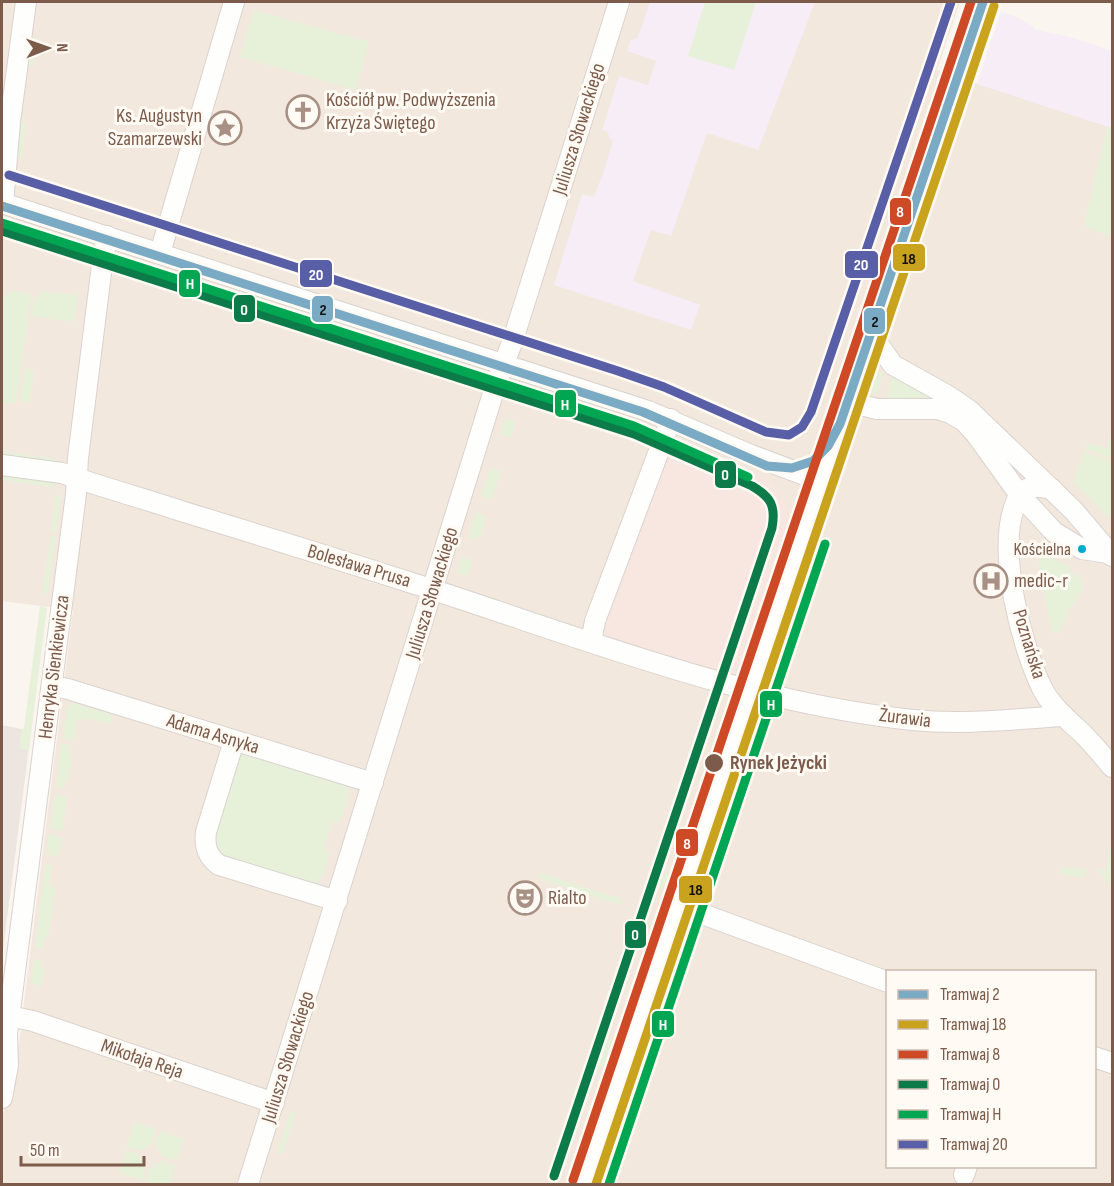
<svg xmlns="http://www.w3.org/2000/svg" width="1114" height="1186" viewBox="0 0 1114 1186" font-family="'Sofia Sans Condensed',sans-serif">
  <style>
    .residential { fill: #f3e8dd; fill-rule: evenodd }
    .commercial { fill: #f7e7e0 }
    .industrial { fill: #ede5e0 }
    .education { fill: #f6edf6 }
    .green { fill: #e7f1da }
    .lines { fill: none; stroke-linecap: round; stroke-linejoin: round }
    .minor-casing { stroke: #dad2cd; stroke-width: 22 }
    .minor { stroke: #fefefd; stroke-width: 20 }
    .tram-1-casing { stroke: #fffaf3; stroke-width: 14 }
    .tram-2-casing { stroke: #fffaf3; stroke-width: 14 }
    .tram-3-casing { stroke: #fffaf3; stroke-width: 14 }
    .tram-4-casing { stroke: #fffaf3; stroke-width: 14 }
    .tram-5-casing { stroke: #fffaf3; stroke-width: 14 }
    .tram-6-casing { stroke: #fffaf3; stroke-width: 14 }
    .tram-1 { stroke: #7aaac4; stroke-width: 9 }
    .tram-2 { stroke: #c9a21e; stroke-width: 9 }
    .tram-3 { stroke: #ce4a27; stroke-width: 9 }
    .tram-4 { stroke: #0d7b49; stroke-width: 9 }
    .tram-5 { stroke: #00a651; stroke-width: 9 }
    .tram-6 { stroke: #595fa7; stroke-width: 9 }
    .bus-dot { fill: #00a9ce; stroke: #fffaf3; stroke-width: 2 }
    .stop-dot { fill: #7c5b4b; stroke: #fffaf3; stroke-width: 2 }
    .labels { text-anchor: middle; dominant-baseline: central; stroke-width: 6; stroke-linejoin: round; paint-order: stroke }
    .bus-label { font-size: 18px; fill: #7c5b4b; stroke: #fffaf3; text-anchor: end }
    .poi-label { font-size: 20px; fill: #7c5b4b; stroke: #fffaf3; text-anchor: start }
    .street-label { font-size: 20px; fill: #7c5b4b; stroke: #fffaf3 }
    .stop-label { font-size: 20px; font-weight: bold; fill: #7c5b4b; stroke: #fffaf3; text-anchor: start }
    .line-badge { stroke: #fffaf3; stroke-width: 2 }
    .badge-label { font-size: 16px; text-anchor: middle; font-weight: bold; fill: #fff }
    .pale-badge-label { font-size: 16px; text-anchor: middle; font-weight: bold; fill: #111 }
  </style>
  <rect width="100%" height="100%" fill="#faf5ef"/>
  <path class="residential" d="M2,2H960L937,70L1112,128V1184H2V1119L19,1043L73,610L2,601ZM888,972H1094V1166H888Z"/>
  <polygon class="commercial" points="679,438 766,478 778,490 786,504 788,522 784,538 778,556 772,555 767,569 773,571 741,668 732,675 718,672 610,636 604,628 673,439"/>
  <polygon class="industrial" points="2,725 31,731 2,958"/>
  <g class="education">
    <polygon points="650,2 815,2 758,150 707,133 671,236 651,230 633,281 700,305 691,330 554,285 582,194 594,197 605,168 613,141 610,138 607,131 602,130 619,76 648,85 656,61 627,51 630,41 638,37"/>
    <polygon points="1001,12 1014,16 1034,27 1034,29 1073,38 1112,51 1112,128 977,84"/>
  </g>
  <g class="green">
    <polygon points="705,2 756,2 734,70 688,56"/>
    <polygon points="254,10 369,42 356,90 240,57"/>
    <polygon points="34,38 38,38 33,56 35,56 33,67 27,67 31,40"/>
    <polygon points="21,117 24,117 23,124 26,124 22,158 15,157"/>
    <polygon points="1107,126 1112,128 1112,235 1111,237 1084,226"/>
    <polygon points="30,240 71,253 70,257 29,244"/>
    <polygon points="14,290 31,295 16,404 2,402 2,299"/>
    <polygon points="41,291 53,294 54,292 78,295 74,322 32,316 34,296 40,298"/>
    <polygon points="25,369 34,370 30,402 20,401"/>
    <path d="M875,372H884L876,395C870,389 869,384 871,375Z"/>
    <polygon points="893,376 926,394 926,397 886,399"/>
    <polygon points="505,418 516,421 511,438 500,434"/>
    <polygon points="1112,429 1112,459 1085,449 1087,443 1107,448"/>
    <polygon points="5,452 56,459 56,463 7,456"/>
    <polygon points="1084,452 1112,462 1112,516 1109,517 1073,482"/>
    <polygon points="490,468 501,471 492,499 481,496"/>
    <polygon points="2,473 59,480 53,487 2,480"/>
    <polygon points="56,493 61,497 56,533 51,532"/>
    <polygon points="476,512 486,517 480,538 476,536 474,540 468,538"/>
    <polygon points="51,536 56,536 48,594 42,594"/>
    <polygon points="1044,554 1071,567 1069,571 1081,577 1083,588 1074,605 1068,608 1068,615 1058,634 1052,633 1038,560"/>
    <polygon points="462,556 473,560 468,576 457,573"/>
    <polygon points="40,606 47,608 29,750 19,749 22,729 24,728"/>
    <polygon points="74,703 113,715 109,724 91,719 77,719 74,740 63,738 67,707"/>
    <polygon points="61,744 71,745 70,757 72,758 69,780 66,780 63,788 56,788"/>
    <path d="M245,753L345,782C353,793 343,811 339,823L332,821L323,849L330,852C326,864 325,879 313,884L218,855L212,835L238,757Z"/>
    <polygon points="55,794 67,797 63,831 50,829"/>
    <polygon points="49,834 62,838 59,856 47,854"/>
    <polygon points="1112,844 1112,875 1110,885 1096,869 1105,870"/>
    <polygon points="45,865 52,865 49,886 56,887 48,938 45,938 43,949 35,949"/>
    <polygon points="1062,867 1086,869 1084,878 1060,874"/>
    <polygon points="672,872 668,885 655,890 659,876"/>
    <polygon points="540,873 622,899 620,905 538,878"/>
    <polygon points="34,959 42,960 41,967 45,967 41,986 31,984"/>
    <polygon points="616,1039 607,1066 595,1067 604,1042"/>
    <polygon points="291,1111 296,1113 282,1155 277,1153"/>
    <polygon points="134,1122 156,1129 152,1144 140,1151 127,1147"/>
    <polygon points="160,1131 184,1139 177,1160 163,1157 155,1145"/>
    <polygon points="126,1150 139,1154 146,1167 142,1180 119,1173"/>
    <polygon points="162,1160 176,1166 170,1184 154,1184 145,1182 150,1168"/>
  </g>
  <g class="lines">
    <defs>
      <g id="minor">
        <polyline points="2,203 648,411 751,455 818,480"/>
        <polyline points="3,204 10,122 26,2"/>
        <polyline points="160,253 234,2"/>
        <polyline points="871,321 879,345 893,365 947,395 969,410 1074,511 1112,556"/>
        <polyline points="845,401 877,409 937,409 950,413 964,421 975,433 1019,494 1054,532 1082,549 1108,553"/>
        <path d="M2,465L62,473C101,487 142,498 181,511C259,535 338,559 415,584C578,636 741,702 913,720C963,725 1014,719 1064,716"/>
        <path d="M1052,489C1042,487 1034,485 1025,490C1019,493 1017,499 1015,505C997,551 1021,645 1042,688C1051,706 1068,720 1082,733C1093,744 1103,756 1112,767"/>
        <polyline points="591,642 595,621 671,419"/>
        <polyline points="52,686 68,689 373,783"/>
        <path d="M234,741L206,832C204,846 207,856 219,865L337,901"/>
        <polyline points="675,904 888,982"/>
        <polyline points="9,1016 33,1021 274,1103"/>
        <polyline points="1094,1057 1112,1063"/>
        <polyline points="2,1098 8,1065 7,1034 76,494 78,458 102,265 107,236"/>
        <polyline points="964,1175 967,1166"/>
        <polyline points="248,1184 495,387 513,340 619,2"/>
        <polyline points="581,1184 874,310 980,2"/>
      </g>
    </defs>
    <use href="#minor" class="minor-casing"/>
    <use href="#minor" class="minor"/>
    <defs>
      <polyline id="tram-1" points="2,206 643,412 767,466 792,468 813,461 828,446 840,424 983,2"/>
      <polyline id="tram-2" points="596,1184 994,6"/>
      <polyline id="tram-3" points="573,1180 971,2"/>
      <path id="tram-4" d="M2,231L634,434L752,486C771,497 776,506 772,528L554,1176"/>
      <g id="tram-5">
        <polyline points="2,223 634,426 748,477"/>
        <polyline points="609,1184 825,544"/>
      </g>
      <polyline id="tram-6" points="9,175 618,371 664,387 766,432 789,435 802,427 811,412 951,2"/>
    </defs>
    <use href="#tram-1" class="tram-1-casing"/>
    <use href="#tram-2" class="tram-2-casing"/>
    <use href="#tram-3" class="tram-3-casing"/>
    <use href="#tram-4" class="tram-4-casing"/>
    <use href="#tram-5" class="tram-5-casing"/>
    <use href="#tram-6" class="tram-6-casing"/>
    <use href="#tram-1" class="tram-1"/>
    <use href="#tram-2" class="tram-2"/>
    <use href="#tram-3" class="tram-3"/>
    <use href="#tram-4" class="tram-4"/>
    <use href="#tram-5" class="tram-5"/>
    <use href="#tram-6" class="tram-6"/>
  </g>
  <defs>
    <symbol id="church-ring" viewBox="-11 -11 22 22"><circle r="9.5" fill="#fffaf3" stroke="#a89184" stroke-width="1.5"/><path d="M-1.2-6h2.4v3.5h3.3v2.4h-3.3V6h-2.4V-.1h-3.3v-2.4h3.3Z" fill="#a89184"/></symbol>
    <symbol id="sight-ring" viewBox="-11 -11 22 22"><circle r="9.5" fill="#fffaf3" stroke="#a89184" stroke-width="1.5"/><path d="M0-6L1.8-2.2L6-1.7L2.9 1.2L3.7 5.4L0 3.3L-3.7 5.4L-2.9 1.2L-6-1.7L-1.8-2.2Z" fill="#a89184"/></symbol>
    <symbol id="hospital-ring" viewBox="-11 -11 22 22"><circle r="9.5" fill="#fffaf3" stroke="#a89184" stroke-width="1.5"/><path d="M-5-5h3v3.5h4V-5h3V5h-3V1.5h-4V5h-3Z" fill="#a89184"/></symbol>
    <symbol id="theatre-ring" viewBox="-11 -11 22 22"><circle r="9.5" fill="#fffaf3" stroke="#a89184" stroke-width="1.5"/><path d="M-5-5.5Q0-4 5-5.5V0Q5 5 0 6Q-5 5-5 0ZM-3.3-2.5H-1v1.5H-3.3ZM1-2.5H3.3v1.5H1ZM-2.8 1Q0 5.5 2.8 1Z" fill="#a89184"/></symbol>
  </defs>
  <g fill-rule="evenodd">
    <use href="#church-ring" x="284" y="93" width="38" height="38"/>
    <use href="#sight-ring" x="206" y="109" width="38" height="38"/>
    <use href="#hospital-ring" x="972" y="562" width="38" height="38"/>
    <use href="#theatre-ring" x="506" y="879" width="38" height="38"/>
  </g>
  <circle class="bus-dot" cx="1082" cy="549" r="5"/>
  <circle class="stop-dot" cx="714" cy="763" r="10"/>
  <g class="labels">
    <g class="bus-label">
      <text x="1071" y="549">Kościelna</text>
    </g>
    <g class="poi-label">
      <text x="326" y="100">Kościół pw. Podwyższenia<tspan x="326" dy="23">Krzyża Świętego</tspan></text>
      <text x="202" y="116" text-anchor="end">Ks. Augustyn<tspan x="202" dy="23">Szamarzewski</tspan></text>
      <text x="1014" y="581">medic-r</text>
      <text x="548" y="898">Rialto</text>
    </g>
    <g class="street-label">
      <text transform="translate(579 129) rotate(-73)">Juliusza Słowackiego</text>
      <text transform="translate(359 566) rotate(17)">Bolesława Prusa</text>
      <text transform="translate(432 593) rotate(-73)">Juliusza Słowackiego</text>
      <text transform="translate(1029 644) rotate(73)">Poznańska</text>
      <text transform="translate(54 667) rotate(-83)">Henryka Sienkiewicza</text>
      <text transform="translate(905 718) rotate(7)">Żurawia</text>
      <text transform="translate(213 734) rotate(17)">Adama Asnyka</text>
      <text transform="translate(288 1057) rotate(-73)">Juliusza Słowackiego</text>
      <text transform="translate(142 1059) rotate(19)">Mikołaja Reja</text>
    </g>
    <g class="stop-label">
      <text x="730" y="763">Rynek Jeżycki</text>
    </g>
  </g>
  <g class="line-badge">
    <rect x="889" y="197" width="23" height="29" rx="6" fill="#ce4a27"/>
    <rect x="892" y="243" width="34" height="29" rx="6" fill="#c9a21e"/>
    <rect x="844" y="250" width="35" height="29" rx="6" fill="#595fa7"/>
    <rect x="299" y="259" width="34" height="29" rx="6" fill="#595fa7"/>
    <rect x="178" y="269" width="23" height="29" rx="6" fill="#00a651"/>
    <rect x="233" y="294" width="23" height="29" rx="6" fill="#0d7b49"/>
    <rect x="311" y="295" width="23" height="28" rx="6" fill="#7aaac4"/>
    <rect x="863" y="307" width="23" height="28" rx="6" fill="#7aaac4"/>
    <rect x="554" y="389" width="23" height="29" rx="6" fill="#00a651"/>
    <rect x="714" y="460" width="23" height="29" rx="6" fill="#0d7b49"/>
    <rect x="759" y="690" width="24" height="28" rx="6" fill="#00a651"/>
    <rect x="675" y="828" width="24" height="29" rx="6" fill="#ce4a27"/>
    <rect x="678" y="875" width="35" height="29" rx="6" fill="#c9a21e"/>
    <rect x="624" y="920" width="23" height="29" rx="6" fill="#0d7b49"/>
    <rect x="651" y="1010" width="24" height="28" rx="6" fill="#00a651"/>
  </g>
  <g class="badge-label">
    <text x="900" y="217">8</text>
    <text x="861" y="270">20</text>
    <text x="316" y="280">20</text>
    <text x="190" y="289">H</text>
    <text x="244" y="315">0</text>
    <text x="565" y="410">H</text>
    <text x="725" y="480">0</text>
    <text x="771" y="710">H</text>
    <text x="687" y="849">8</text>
    <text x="635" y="940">0</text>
    <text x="663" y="1030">H</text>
  </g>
  <g class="pale-badge-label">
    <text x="909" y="264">18</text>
    <text x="323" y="315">2</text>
    <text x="875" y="327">2</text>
    <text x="696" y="895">18</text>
  </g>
  <rect width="1114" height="1186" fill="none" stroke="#7c5b4b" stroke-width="6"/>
  <rect x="886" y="970" width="210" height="198" fill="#fffaf3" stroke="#cbbab0" stroke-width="1.5"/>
  <rect x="898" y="990" width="30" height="9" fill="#7aaac4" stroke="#cbbab0" stroke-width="1.5"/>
  <text x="940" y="1000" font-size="18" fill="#7c5b4b">Tramwaj 2</text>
  <rect x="898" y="1020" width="30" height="9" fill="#c9a21e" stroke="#cbbab0" stroke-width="1.5"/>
  <text x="940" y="1030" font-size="18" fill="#7c5b4b">Tramwaj 18</text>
  <rect x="898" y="1050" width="30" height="9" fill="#ce4a27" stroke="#cbbab0" stroke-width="1.5"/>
  <text x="940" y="1060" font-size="18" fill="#7c5b4b">Tramwaj 8</text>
  <rect x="898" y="1080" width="30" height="9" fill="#0d7b49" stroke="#cbbab0" stroke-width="1.5"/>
  <text x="940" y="1090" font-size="18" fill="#7c5b4b">Tramwaj 0</text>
  <rect x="898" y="1110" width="30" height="9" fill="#00a651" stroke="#cbbab0" stroke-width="1.5"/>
  <text x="940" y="1120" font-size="18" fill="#7c5b4b">Tramwaj H</text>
  <rect x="898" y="1140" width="30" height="9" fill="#595fa7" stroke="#cbbab0" stroke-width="1.5"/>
  <text x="940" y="1150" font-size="18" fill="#7c5b4b">Tramwaj 20</text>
  <g transform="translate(48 48) rotate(89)" stroke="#fffaf3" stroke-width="4.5" paint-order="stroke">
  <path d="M0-4.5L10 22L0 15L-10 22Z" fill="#7c5b4b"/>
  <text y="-9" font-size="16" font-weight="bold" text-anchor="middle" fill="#7c5b4b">N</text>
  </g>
  <path d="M21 1156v9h123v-9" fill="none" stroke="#7c5b4b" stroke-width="3"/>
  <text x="30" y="1156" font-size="18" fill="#7c5b4b" stroke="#fffaf3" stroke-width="4.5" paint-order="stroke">50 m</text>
</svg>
